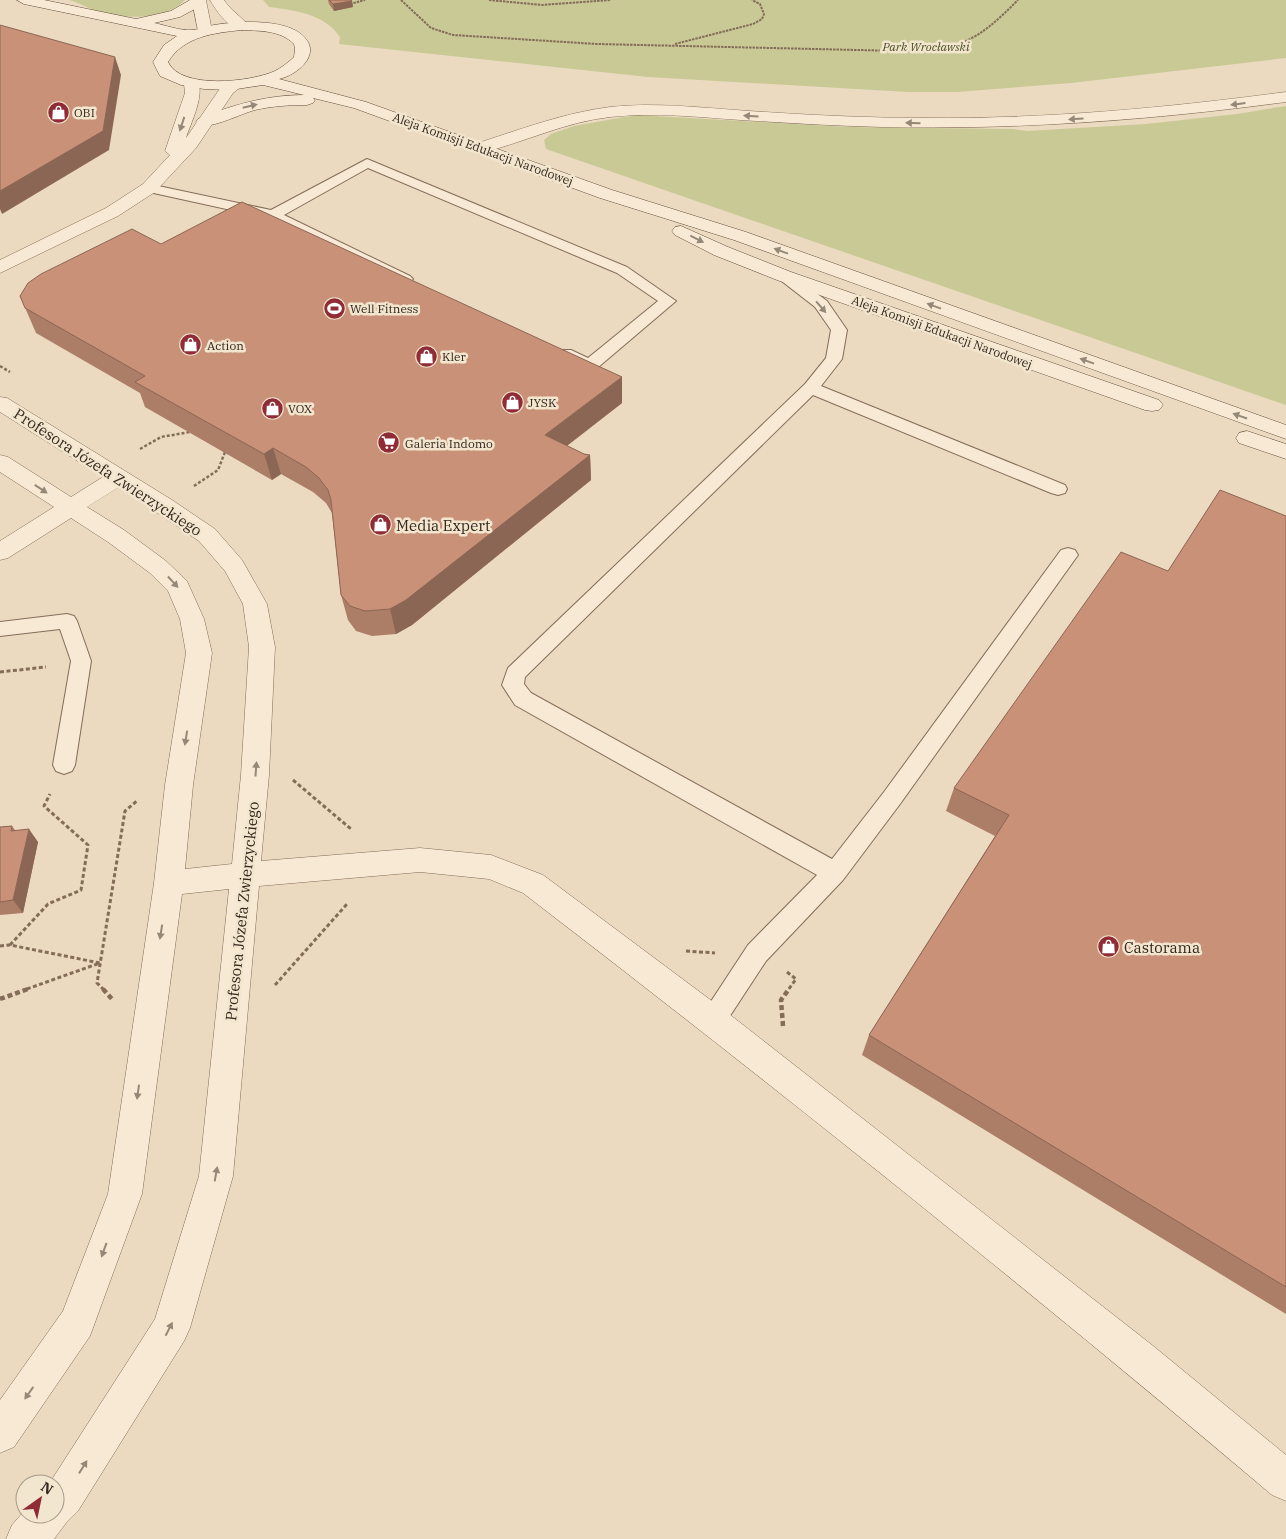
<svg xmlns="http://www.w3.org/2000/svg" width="1286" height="1539" viewBox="0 0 1286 1539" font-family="'IBM Plex Serif',serif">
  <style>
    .green { fill: #c8c995 }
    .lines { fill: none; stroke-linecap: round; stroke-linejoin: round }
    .service-casing { stroke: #846c59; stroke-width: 2 }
    .minor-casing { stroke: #846c59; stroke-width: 1 }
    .secondary-casing { stroke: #654d3c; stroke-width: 1 }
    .path-far3 { stroke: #846c59; stroke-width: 2; stroke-dasharray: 2.5 1; stroke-linecap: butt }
    .path-far2 { stroke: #846c59; stroke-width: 2.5; stroke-dasharray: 3 2; stroke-linecap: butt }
    .path-far1 { stroke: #846c59; stroke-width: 3; stroke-dasharray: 4 2.5; stroke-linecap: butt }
    .path { stroke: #846c59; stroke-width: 4.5; stroke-dasharray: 5 3; stroke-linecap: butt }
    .service { fill: #f7e9d3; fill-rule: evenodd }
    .minor { fill: #f7e9d3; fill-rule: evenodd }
    .secondary { fill: #f7e9d3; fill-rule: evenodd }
    .wall { fill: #ac7d67 }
    .shaded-wall { fill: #8c6654 }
    .building { fill: #c89178; stroke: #8c6654 }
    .oneway { fill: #968878 }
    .labels { text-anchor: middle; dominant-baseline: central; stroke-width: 5; stroke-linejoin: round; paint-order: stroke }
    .far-park-label { font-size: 12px; font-style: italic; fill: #494f24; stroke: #f3e6cf }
    .far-poi-label { font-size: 12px; fill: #34261d; stroke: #f3e6cf; text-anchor: start }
    .far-street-label { font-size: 12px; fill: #34261d; stroke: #f3e6cf }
    .street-label { font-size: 15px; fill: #34261d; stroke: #f3e6cf }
    .poi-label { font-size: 15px; fill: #34261d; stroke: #f3e6cf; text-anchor: start }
  </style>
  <rect width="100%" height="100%" fill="#ebdac0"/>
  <g class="green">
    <path d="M69,0H185C167,20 127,19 102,13C91,10 81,3 69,0Z"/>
    <path d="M263,0H1286V58L1071,83L957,92H908L648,77L339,44L340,37C325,14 294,10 269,7Z"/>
    <polygon points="1286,106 1286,405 546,149 544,140 551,134 574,126 636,115 848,127 1013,129 1027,131 1146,124 1237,114"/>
  </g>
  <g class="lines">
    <defs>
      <g id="service">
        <polygon points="367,159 627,267 676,301 596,369 584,369 559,358 557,354 559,350 571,350 588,358 658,301 617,273 368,168 284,215 410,276 413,279 410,282 400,282 268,218 149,192 144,191 142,188 144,185 149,184 271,210"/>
        <polygon points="784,271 789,273 827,301 847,330 842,359 821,386 1065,485 1067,489 1065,493 1058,495 1051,493 813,395 525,677 524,684 531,693 832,859 884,792 1061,550 1068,548 1075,550 1078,555 900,804 843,880 766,961 722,1028 713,1032 704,1028 700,1020 704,1012 748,945 817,875 515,705 502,685 508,668 805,384 826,358 831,330 815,307 779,279 776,276 779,273"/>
        <polygon points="67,614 74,616 77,621 91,661 75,765 72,771 64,774 56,771 53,765 71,661 60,629 0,636 0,622"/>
      </g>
      <g id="minor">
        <polygon points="192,0 206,0 212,31 210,34 200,34 198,31"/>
        <path d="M210,0H224C231,11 241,16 249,26L247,29C231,33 217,12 210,0Z"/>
        <path d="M192,79L197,81C206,93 190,125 186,138L221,87L234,81L240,83L242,86L233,93L196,148L155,192L118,216L0,273V260L106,208L143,184L170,155L165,151L185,93L184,84L187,81Z"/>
        <path d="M1286,92V102C1152,120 1018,130 883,127C836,126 788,123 741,120C698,117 654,112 610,117C565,122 525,142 481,153L475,152L473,148L475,144C519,130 563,113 610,107C656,102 703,108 749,111C808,115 867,118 926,118C1046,119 1166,108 1286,92Z"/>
        <path d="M0,397L7,398L172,500L215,529L242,560L267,604L275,647L269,775L261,861L420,848L491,855L543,875L724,1010L1152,1345L1286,1455V1501L1272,1495C1027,1288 777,1088 523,893L489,879L420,872L259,886L233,1176L190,1328L184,1341L78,1511L66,1523L54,1539H6L12,1525L25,1510V1514H55V1484H49L155,1319L199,1176L229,889L182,894L142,1194L90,1336L14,1447L0,1453V1400L63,1311L108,1194L154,883L165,785L186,653L180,619L168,591L150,573L108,542L71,518L8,558L0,560V541L54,507L0,472V455L8,457L71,497L103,477L0,412ZM119,487L199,541L225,571L243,604L249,647L241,775L232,864L185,869L193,785L212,653L204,619L187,581L166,561L124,530L87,507Z"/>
      </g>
      <g id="secondary">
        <path d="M17,0H44L136,19L171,11L190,0H205L204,4L180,17L154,23C165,25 180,31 192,30C199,30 207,26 214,25C238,21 294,17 308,42C312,49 310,57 305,63C299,71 288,77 279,79L366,102L612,190L746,232L1286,425V439L734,240L600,198L354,108L313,98L315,100L313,103L307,105C290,105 272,106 255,110C240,114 212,129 198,125L196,122L198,119C232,105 267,95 304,95L263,85L230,90L204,89L181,85L160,76L153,62L164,45L177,36L24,4ZM242,30C260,31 280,30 294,44L295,49L294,57C289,62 281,68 275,71C251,82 181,90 168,62C184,36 214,33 242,30Z"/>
        <polygon points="681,226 728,247 791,272 1159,400 1163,405 1159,410 1152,411 1145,410 777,280 714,255 675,235 672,231 675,227"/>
        <polygon points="1247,431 1286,444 1286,459 1239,443 1236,438 1239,433"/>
      </g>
    </defs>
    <use href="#service" class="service-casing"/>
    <use href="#minor" class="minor-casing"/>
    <use href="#secondary" class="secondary-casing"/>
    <g class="path-far3">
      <path d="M401,0L431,28L453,35L597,44L902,51C962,49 976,42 1018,0"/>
      <polyline points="489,0 542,5 611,0"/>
      <polyline points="350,4 365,0"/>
      <polyline points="675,44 753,24 762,19 764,14 760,4 752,0"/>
    </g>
    <g class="path-far2">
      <polyline points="0,366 10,372"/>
      <polyline points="140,449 161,437 190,432"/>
      <polyline points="194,486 218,470 225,452"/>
    </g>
    <g class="path-far1">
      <polyline points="0,672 46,667"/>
      <polyline points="293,780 351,829"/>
      <polyline points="10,945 48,904 81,890 88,845 44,806 50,794"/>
      <polyline points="0,946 10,945 100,963 24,990"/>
      <polyline points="686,951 715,953"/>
      <polyline points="787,972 796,979 788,990"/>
      <polyline points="275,985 347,904"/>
      <polyline points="104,990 97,983 125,811 138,800"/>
    </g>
    <g class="path">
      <polyline points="103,989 112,999"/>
      <polyline points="0,999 28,989"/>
      <polyline points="783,1026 781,1000 789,989"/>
    </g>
    <use href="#service" class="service"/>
    <use href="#minor" class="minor"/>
    <use href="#secondary" class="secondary"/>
  </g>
  <g class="wall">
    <polygon points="328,0 351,0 353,7 334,11 329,4"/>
    <polygon points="161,244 622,377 622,403 567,446 584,454 590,455 591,480 412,625 396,634 372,636 356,631 348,620 341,595 332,513 326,503 313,492 281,474 272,480 145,407 140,393 36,333 20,296"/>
    <polygon points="1286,516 1286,1314 862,1055 869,1035 995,836 946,811 954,788 1168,571"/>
    <polygon points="12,826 15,830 38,842 23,913 0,915 0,827"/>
  </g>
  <g class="shaded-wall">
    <polygon points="352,1 353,7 334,11 333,4"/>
    <polygon points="115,57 121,75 109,150 2,214 0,209 0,191"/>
    <polygon points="622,377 622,403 547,461 545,435"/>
    <polygon points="273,448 281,474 272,480 264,454"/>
    <polygon points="590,455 591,480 412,625 396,634 390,609"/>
    <polygon points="29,829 38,842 23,913 13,900"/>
  </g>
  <g class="building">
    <polygon points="329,0 351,0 352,1 333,4"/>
    <polygon points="0,25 115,57 103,131 0,191"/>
    <polygon points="242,202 622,377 545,435 584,454 590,455 406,600 390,609 365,611 350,606 341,595 331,500 328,490 319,478 306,467 273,448 264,454 135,382 145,376 25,308 20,296 28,283 41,274 132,229 161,244"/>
    <polygon points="1220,490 1286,516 1286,1287 869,1035 1009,815 954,788 1121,552 1168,571"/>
    <polygon points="12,826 11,831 29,829 13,900 0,902 0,827"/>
  </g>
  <defs><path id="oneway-solid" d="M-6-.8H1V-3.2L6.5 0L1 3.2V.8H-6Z" transform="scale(1.25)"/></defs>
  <g class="oneway">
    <use href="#oneway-solid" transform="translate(1238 104) rotate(173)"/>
    <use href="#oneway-solid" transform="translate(250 106) rotate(-13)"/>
    <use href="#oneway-solid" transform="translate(751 116) rotate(-176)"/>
    <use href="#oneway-solid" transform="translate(1076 119) rotate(177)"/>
    <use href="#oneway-solid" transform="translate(913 123) rotate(-179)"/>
    <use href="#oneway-solid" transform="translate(182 124) rotate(108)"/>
    <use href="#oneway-solid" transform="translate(697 239) rotate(27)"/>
    <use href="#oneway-solid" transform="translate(781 251) rotate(-160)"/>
    <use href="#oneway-solid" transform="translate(934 306) rotate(-160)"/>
    <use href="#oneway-solid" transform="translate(821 307) rotate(49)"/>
    <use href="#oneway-solid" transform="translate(1087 361) rotate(-160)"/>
    <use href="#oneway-solid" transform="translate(1240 416) rotate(-161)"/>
    <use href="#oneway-solid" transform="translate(41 489) rotate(33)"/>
    <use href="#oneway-solid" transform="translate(173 582) rotate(47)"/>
    <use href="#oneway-solid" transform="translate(186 738) rotate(99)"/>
    <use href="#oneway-solid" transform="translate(256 769) rotate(-86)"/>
    <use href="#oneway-solid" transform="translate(161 932) rotate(99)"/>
    <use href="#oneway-solid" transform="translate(138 1092) rotate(98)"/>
    <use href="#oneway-solid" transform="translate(216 1174) rotate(-80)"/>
    <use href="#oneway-solid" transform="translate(104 1250) rotate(110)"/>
    <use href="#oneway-solid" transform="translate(169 1329) rotate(-63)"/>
    <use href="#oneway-solid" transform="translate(29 1393) rotate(125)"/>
    <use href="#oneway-solid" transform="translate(83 1467) rotate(-58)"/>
  </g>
  <defs>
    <symbol id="shop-disc" viewBox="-11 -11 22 22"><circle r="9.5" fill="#902c36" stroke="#f3e6cf"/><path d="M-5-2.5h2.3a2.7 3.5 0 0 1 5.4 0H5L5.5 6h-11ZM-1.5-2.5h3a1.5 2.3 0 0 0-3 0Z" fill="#fff"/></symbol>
    <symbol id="stadium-disc" viewBox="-11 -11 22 22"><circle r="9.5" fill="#902c36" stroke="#f3e6cf"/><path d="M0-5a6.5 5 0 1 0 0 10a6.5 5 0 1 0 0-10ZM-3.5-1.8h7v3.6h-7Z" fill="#fff"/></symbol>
    <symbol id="supermarket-disc" viewBox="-11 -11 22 22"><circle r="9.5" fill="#902c36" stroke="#f3e6cf"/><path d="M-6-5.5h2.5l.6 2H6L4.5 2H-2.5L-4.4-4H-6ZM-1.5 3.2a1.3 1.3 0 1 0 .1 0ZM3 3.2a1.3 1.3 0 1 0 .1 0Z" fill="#fff"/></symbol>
  </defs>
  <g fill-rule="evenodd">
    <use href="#shop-disc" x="46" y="100" width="25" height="25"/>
    <use href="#stadium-disc" x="322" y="296" width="25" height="25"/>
    <use href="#shop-disc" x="178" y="332" width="25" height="25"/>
    <use href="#shop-disc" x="414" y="344" width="25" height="25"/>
    <use href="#shop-disc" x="500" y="390" width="25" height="25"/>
    <use href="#shop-disc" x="260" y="396" width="25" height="25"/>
    <use href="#supermarket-disc" x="376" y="430" width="25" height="25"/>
    <use href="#shop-disc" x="368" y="512" width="25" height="25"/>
    <use href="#shop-disc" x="1096" y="934" width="25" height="25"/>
  </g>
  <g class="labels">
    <g class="far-park-label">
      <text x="926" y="46">Park Wrocławski</text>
    </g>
    <g class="far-poi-label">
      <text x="74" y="112">OBI</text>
      <text x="350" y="308">Well Fitness</text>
      <text x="207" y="345">Action</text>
      <text x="442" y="356">Kler</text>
      <text x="528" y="402">JYSK</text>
      <text x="288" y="408">VOX</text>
      <text x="405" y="443">Galeria Indomo</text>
    </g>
    <g class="far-street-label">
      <text transform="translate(483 149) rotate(20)">Aleja Komisji Edukacji Narodowej</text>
      <text transform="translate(942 332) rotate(20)">Aleja Komisji Edukacji Narodowej</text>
    </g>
    <g class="street-label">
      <text transform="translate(108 472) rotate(33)">Profesora Józefa Zwierzyckiego</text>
      <text transform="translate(242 911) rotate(-84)">Profesora Józefa Zwierzyckiego</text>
    </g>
    <g class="poi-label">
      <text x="396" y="525">Media Expert</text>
      <text x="1124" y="947">Castorama</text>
    </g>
  </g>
  <g transform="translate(40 1499) rotate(33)"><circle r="24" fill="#f3e6cf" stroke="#a79988"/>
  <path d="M0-4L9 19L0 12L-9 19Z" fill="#902c36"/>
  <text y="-8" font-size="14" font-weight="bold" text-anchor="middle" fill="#34261d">N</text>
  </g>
</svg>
